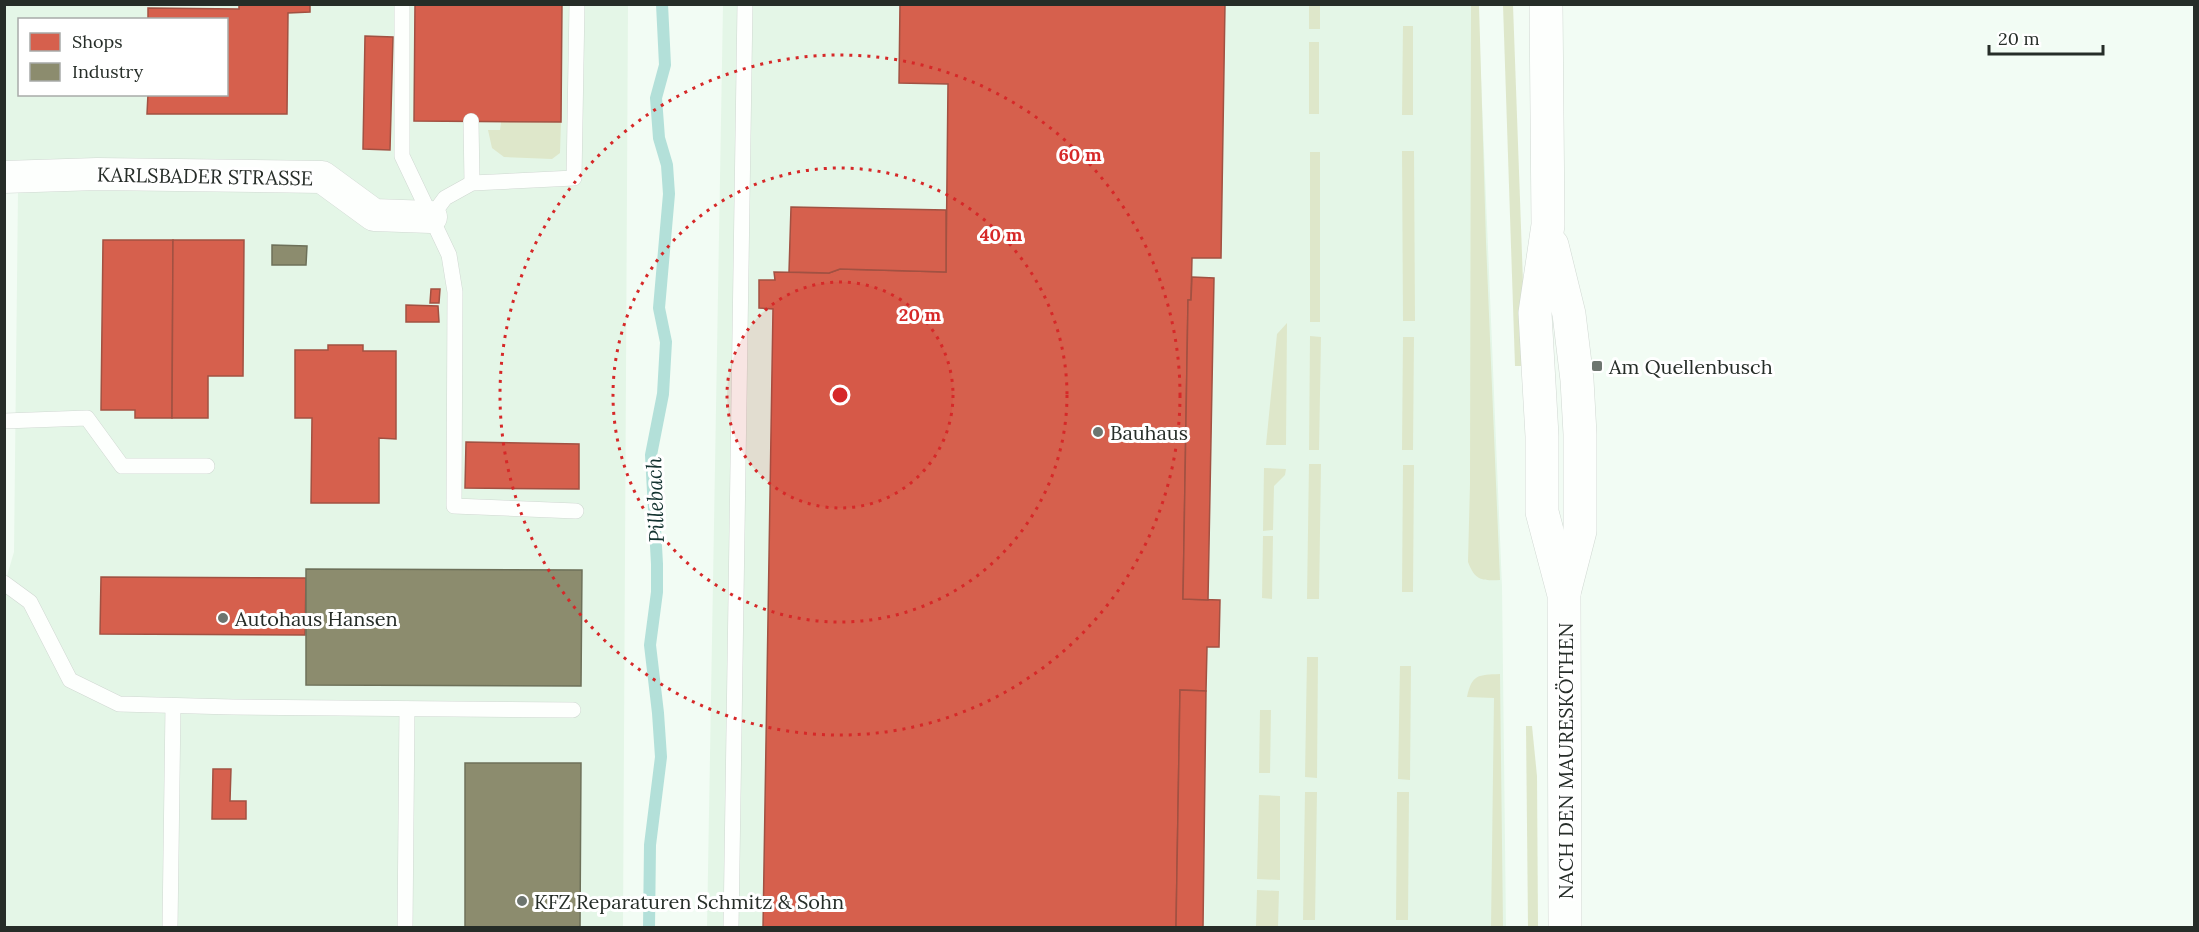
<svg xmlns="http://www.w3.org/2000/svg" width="2199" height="932" viewBox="0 0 2199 932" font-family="Lora,serif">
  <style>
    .built { fill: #e4f6e7; fill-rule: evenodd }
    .green { fill: #dee7ca }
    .shops { fill: #d6604d; stroke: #a15142; stroke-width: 1.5 }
    .industry { fill: #8c8c6e; stroke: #6d7059; stroke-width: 1.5 }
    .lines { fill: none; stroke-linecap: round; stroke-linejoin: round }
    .stream { stroke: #b3e0d9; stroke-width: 12 }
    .service-casing { stroke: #d0d8d2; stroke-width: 16 }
    .minor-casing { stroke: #d0d8d2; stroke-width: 33 }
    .tertiary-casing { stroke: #d0d8d2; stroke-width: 34 }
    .service { stroke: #fdfffd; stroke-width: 15 }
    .minor { stroke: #fdfffd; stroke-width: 32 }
    .tertiary { stroke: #fdfffd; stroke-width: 33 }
    .ring { fill: none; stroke: #d62828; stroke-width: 3; stroke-dasharray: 3 6 }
    .poi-dot { fill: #6d756f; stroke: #fff; stroke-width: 2 }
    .labels { text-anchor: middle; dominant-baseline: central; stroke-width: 6; stroke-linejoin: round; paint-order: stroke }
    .street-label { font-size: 20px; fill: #262d28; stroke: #fff }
    .poi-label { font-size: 20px; fill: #262d28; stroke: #fff; text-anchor: start }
    .water-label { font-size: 21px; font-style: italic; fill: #143330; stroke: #fff }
    .centre { fill: #d62828; stroke: #fff; stroke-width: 3 }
    .ring-label { font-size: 18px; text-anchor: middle; font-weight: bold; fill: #d62828; stroke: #fff; stroke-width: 6; stroke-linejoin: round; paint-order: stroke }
  </style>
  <rect width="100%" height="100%" fill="#f2fcf4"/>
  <g class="built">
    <path d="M5,5H628L623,927H5L4,586L14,552L18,191L5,190ZM20,20H226V94H20Z"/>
    <polygon points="723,5 1478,5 1502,587 1506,927 707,928"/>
  </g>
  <g class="green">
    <rect x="1309" y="5" width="11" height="24"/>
    <path d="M1479,5L1486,242L1500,580C1481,581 1475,580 1468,562L1470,484L1471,5Z"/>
    <polygon points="1503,5 1513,5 1526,366 1515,366"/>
    <polygon points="1403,26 1413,26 1413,115 1402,115"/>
    <rect x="1309" y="42" width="10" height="72"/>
    <polygon points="501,122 561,122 560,153 552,159 504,157 492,148 488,130 500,130"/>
    <polygon points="1402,151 1414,151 1415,321 1403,321"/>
    <rect x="1310" y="152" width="10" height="170"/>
    <polygon points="1287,323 1286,445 1266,445 1277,334"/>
    <polygon points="1310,336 1321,337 1319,450 1309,450"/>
    <polygon points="1403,337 1414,337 1413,450 1402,450"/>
    <polygon points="1309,464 1321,464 1319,599 1307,599"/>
    <polygon points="1403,465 1414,465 1413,592 1402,592"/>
    <polygon points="1264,468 1286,469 1285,475 1274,486 1273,530 1263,531"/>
    <polygon points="1263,536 1273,536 1272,599 1262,598"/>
    <polygon points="1307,657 1318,657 1317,778 1305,777"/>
    <polygon points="1400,666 1411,666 1410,780 1398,779"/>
    <path d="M1500,674L1503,927L1491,928L1494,698L1467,697C1472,674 1478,675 1500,674Z"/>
    <polygon points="1260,710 1271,710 1270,773 1259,773"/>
    <polygon points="1526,726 1532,726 1537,776 1538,927 1528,927"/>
    <polygon points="1305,792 1317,792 1315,920 1303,920"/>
    <polygon points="1397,792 1409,792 1408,920 1396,920"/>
    <polygon points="1259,795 1280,796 1280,880 1257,879"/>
    <polygon points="1257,890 1279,891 1278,927 1256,927"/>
  </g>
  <g class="shops">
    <polygon points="239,4 310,4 310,12 288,13 287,114 147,114 148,94 226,94 226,20 148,20 148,8 239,9"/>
    <polygon points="415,4 562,4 561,122 414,121"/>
    <polygon points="900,4 1225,4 1221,258 1192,258 1191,300 1188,300 1183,599 1220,600 1219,647 1207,647 1206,691 1180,690 1176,928 763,928 773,309 759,308 759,280 775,280 774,272 829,273 840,269 946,272 948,84 899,83"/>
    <polygon points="365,36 393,37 390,150 363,149"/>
    <polygon points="791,207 946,210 946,272 840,269 829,273 789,272"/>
    <polygon points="103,240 173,240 172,418 135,418 135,410 101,410"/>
    <polygon points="173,240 244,240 243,376 208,376 208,418 172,418"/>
    <polygon points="1192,277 1214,278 1208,600 1183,599 1188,300 1191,300"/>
    <polygon points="431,289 440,289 439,303 430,303"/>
    <polygon points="406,305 438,306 439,322 406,322"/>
    <polygon points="328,345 363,345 363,351 396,351 396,439 379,438 379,503 311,503 312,418 295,418 295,350 328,350"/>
    <polygon points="466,442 579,444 579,489 465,488"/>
    <polygon points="101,577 306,578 305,635 100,634"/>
    <polygon points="1180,690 1206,691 1203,928 1176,928"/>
    <polygon points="213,769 231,769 230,801 246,801 246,819 212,819"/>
  </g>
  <g class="industry">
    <polygon points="272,245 307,246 306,265 272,265"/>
    <polygon points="306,569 582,570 581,686 306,685"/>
    <polygon points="465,763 581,763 580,928 465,928"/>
  </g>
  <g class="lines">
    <polyline class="stream" points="649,928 650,845 661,757 658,713 650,645 657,592 657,564 651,455 663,394 666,342 659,308 669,194 667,165 659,138 656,98 665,65 662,4"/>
    <defs>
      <g id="service">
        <polyline points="402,4 402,156 431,217 445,198 472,183 574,178 577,4"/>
        <polyline points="471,121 472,183"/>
        <polyline points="431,217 449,255 455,292 454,506 576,511"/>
        <polyline points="4,421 87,418 122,466 207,466"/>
        <polyline points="4,583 30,602 70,680 119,704 233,707 573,710"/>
        <polyline points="170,928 173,706"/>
        <polyline points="405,928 407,709"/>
        <polyline points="731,928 745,4"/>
      </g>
      <polyline id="minor" points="4,177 97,174 322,177 374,215 431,217"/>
      <g id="tertiary">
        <polyline points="1546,4 1548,225 1535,313 1542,436 1542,512 1564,595 1565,928"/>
        <polyline points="1552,245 1569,314 1577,380 1580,434 1580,531 1564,593"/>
      </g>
    </defs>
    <use href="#service" class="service-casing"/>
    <use href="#minor" class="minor-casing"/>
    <use href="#tertiary" class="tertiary-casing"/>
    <use href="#service" class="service"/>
    <use href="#minor" class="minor"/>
    <use href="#tertiary" class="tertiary"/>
  </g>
  <circle cx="840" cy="395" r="113" fill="#d62828" fill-opacity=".12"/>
  <g class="ring">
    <circle cx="840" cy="395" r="113"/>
    <circle cx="840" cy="395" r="227"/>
    <circle cx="840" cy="395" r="340"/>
  </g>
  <g class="poi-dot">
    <rect x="1591" y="360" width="12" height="12" rx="3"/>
    <circle cx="1098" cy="432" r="6"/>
    <circle cx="223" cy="618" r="6"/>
    <circle cx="522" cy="901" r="6"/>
  </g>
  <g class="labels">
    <g class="street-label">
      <text transform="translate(205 176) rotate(1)">KARLSBADER STRASSE</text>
      <text transform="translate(1565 761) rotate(-90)">NACH DEN MAURESKÖTHEN</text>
    </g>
    <g class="poi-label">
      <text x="1609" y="366">Am Quellenbusch</text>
      <text x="1110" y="432">Bauhaus</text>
      <text x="235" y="618">Autohaus Hansen</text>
      <text x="534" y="901">KFZ Reparaturen Schmitz &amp; Sohn</text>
    </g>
    <g class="water-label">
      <text transform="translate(655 500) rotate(-92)">Pillebach</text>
    </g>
  </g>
  <circle cx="840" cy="395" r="9" class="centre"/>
  <g class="ring-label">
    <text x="1080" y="161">60 m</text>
    <text x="1001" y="241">40 m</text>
    <text x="920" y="321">20 m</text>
  </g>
  <rect width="2199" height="932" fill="none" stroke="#262d28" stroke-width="12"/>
  <rect x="18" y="18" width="210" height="78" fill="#ffffff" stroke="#a8aba9" stroke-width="1.5"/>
  <rect x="30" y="33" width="30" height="18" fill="#d6604d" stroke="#a8aba9" stroke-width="1.5"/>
  <text x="72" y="48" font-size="18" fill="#262d28">Shops</text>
  <rect x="30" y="63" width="30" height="18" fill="#8c8c6e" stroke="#a8aba9" stroke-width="1.5"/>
  <text x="72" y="78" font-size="18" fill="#262d28">Industry</text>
  <path d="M1989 45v9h114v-9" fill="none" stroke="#262d28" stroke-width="3"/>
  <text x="1998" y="45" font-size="18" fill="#262d28" stroke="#ffffff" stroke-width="4.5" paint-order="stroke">20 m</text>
</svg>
